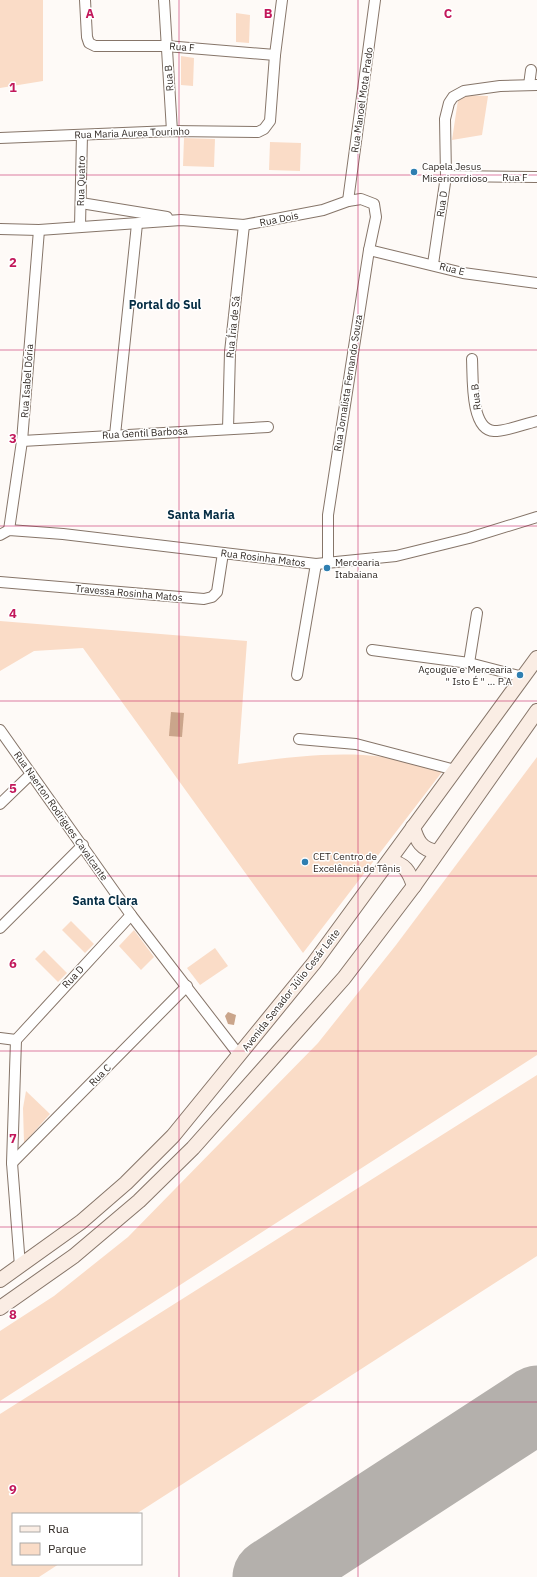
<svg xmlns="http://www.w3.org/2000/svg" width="537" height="1577" viewBox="0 0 537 1577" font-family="'IBM Plex Sans',sans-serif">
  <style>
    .green { fill: #fadcc7 }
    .water { fill: #caa58b }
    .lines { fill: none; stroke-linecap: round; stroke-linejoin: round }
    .runway { stroke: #b4b0ac; stroke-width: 77 }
    .street-casing { stroke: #867569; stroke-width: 12 }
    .secondary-casing { stroke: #867569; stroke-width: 16 }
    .street { stroke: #fff; stroke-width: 10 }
    .secondary { stroke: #faede4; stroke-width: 14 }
    .grid { fill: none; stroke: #c2185b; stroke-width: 1; stroke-opacity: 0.55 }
    .poi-dot { fill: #2f7fb1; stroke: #fff; stroke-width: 1.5 }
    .labels { text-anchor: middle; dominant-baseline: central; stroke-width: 3; stroke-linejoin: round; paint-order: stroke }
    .street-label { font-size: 10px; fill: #302924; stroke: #fff }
    .poi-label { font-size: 10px; fill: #302924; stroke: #fff; text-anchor: start }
    .quarter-label { font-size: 12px; font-weight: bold; fill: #062e45; stroke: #fff }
    .grid-label { font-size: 13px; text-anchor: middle; font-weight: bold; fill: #c2185b; stroke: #fff; stroke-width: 3; stroke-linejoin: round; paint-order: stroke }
  </style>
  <rect width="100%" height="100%" fill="#fefaf7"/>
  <g class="green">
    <polygon points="0,0 43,0 43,81 0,88"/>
    <polygon points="236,13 250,15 249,43 236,42"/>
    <polygon points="181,56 194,58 193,86 181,85"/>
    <polygon points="463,95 488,96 482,135 452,140 458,100"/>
    <polygon points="184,138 215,139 214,167 183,166"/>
    <polygon points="270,142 301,143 300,171 269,170"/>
    <path d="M0,621L247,641L238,764C304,755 379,745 442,772L303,953L83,648L34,651L0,671Z"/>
    <polygon points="537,757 537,1055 0,1401 0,1331 54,1296 128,1237 318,1043 396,945"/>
    <polygon points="71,921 94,944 85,953 62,930"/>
    <polygon points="134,930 154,957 141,970 119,946"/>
    <polygon points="215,948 228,966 200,985 187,968"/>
    <polygon points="44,950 67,973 58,982 35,959"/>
    <polygon points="537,1075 537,1256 136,1514 13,1514 13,1564 59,1564 39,1577 0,1577 0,1414"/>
    <polygon points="26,1091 50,1114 24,1143 23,1108"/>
  </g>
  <g class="water">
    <polygon points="171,712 184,713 182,737 169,736"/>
    <polygon points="228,1012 236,1015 234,1025 228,1024 225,1016"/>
  </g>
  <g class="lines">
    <polyline class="runway" points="271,1577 537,1404"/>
    <defs>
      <g id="street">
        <polyline points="85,0 87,37 89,43 95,46 166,46 275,55"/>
        <polyline points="164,0 172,131"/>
        <polyline points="529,85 531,70"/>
        <polyline points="0,138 172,131 258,132 264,129 270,121 275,55 282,0"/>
        <polyline points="446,176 537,177"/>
        <polyline points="348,201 375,0"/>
        <polyline points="81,203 167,217"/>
        <polyline points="80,226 82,135"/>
        <polyline points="0,229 39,230 181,220 244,225 323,210 348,201 361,199 374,204 376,217 369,250 328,515 328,563"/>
        <polyline points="369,250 463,273 537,283"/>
        <polyline points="433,264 446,176 445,119 449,103 453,97 464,91 500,86 537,85"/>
        <path d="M472,359C473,376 470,430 494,431C508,431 524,424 537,421"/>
        <polyline points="228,429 230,352 244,225"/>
        <polyline points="115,435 137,224"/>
        <polyline points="22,441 268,427"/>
        <polyline points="9,530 22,441 39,230"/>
        <polyline points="0,535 9,530 63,534 316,564 396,556 469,538 537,517"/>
        <polyline points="0,582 204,599 212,597 217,592 223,553"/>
        <polyline points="372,650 469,663 523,677"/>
        <polyline points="469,663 477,613"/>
        <polyline points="297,675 316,564"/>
        <polyline points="0,730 131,915 239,1055"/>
        <polyline points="299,739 356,744 455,770"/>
        <polyline points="0,804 31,774"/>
        <polyline points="0,928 83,845"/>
        <polyline points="0,1038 16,1040"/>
        <polyline points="16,1040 12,1163 20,1266"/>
        <polyline points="16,1040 131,915"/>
        <polyline points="12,1163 187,986"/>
      </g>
      <g id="secondary">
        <path d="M413,827C417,841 421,849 437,852"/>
        <path d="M389,861C405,864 409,871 414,886"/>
        <polyline points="0,1280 81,1222 126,1183 173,1136 314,963 537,658"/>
        <polyline points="0,1308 74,1256 139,1201 193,1148 344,978 414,886 537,711"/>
      </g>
    </defs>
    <use href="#street" class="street-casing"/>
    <use href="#secondary" class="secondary-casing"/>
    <use href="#street" class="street"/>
    <use href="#secondary" class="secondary"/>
  </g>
  <path class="grid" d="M179,0V1577M358,0V1577M0,175H537M0,350H537M0,526H537M0,701H537M0,876H537M0,1051H537M0,1227H537M0,1402H537"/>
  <g class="poi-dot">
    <circle cx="414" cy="172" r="4"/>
    <circle cx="327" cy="568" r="4"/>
    <circle cx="520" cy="675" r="4"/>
    <circle cx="305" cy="862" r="4"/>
  </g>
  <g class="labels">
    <g class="street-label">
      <text transform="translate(182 47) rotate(4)">Rua F</text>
      <text transform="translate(169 78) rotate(-94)">Rua B</text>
      <text transform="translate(362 100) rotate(-82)">Rua Manoel Mota Prado</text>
      <text transform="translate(132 133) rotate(-2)">Rua Maria Aurea Tourinho</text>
      <text x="515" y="177">Rua F</text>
      <text transform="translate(81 181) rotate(-89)">Rua Quatro</text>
      <text transform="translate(442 204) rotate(-82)">Rua D</text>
      <text transform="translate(279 219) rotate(-11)">Rua Dois</text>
      <text transform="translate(452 269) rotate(14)">Rua E</text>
      <text transform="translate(233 327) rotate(-84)">Rua Íria de Sá</text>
      <text transform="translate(27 381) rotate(-86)">Rua Isabel Dória</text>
      <text transform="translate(348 383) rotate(-81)">Rua Jornalista Fernando Souza</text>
      <text transform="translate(476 397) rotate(-96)">Rua B</text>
      <text transform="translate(145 433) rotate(-3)">Rua Gentil Barbosa</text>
      <text transform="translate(263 558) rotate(7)">Rua Rosinha Matos</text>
      <text transform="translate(129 593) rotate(5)">Travessa Rosinha Matos</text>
      <text transform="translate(61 816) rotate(55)">Rua Naerton Rodrigues Cavalcante</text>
      <text transform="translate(73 977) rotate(-47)">Rua D</text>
      <text transform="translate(291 990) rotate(-52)">Avenida Senador Júlio Cesár Leite</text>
      <text transform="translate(100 1075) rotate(-45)">Rua C</text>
    </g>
    <g class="poi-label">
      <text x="422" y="166">Capela Jesus<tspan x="422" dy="12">Misericordioso</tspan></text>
      <text x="335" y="562">Mercearia<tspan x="335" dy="12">Itabaiana</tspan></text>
      <text x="512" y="669" text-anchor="end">Açougue e Mercearia<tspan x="512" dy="12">" Isto É " ... P.A</tspan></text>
      <text x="313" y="856">CET Centro de<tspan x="313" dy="12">Excelência de Tênis</tspan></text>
    </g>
    <g class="quarter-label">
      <text x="165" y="304">Portal do Sul</text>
      <text x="201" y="514">Santa Maria</text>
      <text x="105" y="900">Santa Clara</text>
    </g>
  </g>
  <g class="grid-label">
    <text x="90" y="18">A</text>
    <text x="268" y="18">B</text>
    <text x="448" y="18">C</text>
    <text x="13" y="92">1</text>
    <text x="13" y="267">2</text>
    <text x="13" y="443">3</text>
    <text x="13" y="618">4</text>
    <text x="13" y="793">5</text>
    <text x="13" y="968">6</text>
    <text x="13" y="1143">7</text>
    <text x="13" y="1319">8</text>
    <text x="13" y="1494">9</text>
  </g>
  <rect x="12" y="1513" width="130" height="52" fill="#ffffff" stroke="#aca9a7"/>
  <rect x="20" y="1526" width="20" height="6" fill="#faede4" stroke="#aca9a7"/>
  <text x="48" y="1533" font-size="12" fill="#302924">Rua</text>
  <rect x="20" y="1543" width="20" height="12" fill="#fadcc7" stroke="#aca9a7"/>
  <text x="48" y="1553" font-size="12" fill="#302924">Parque</text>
</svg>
